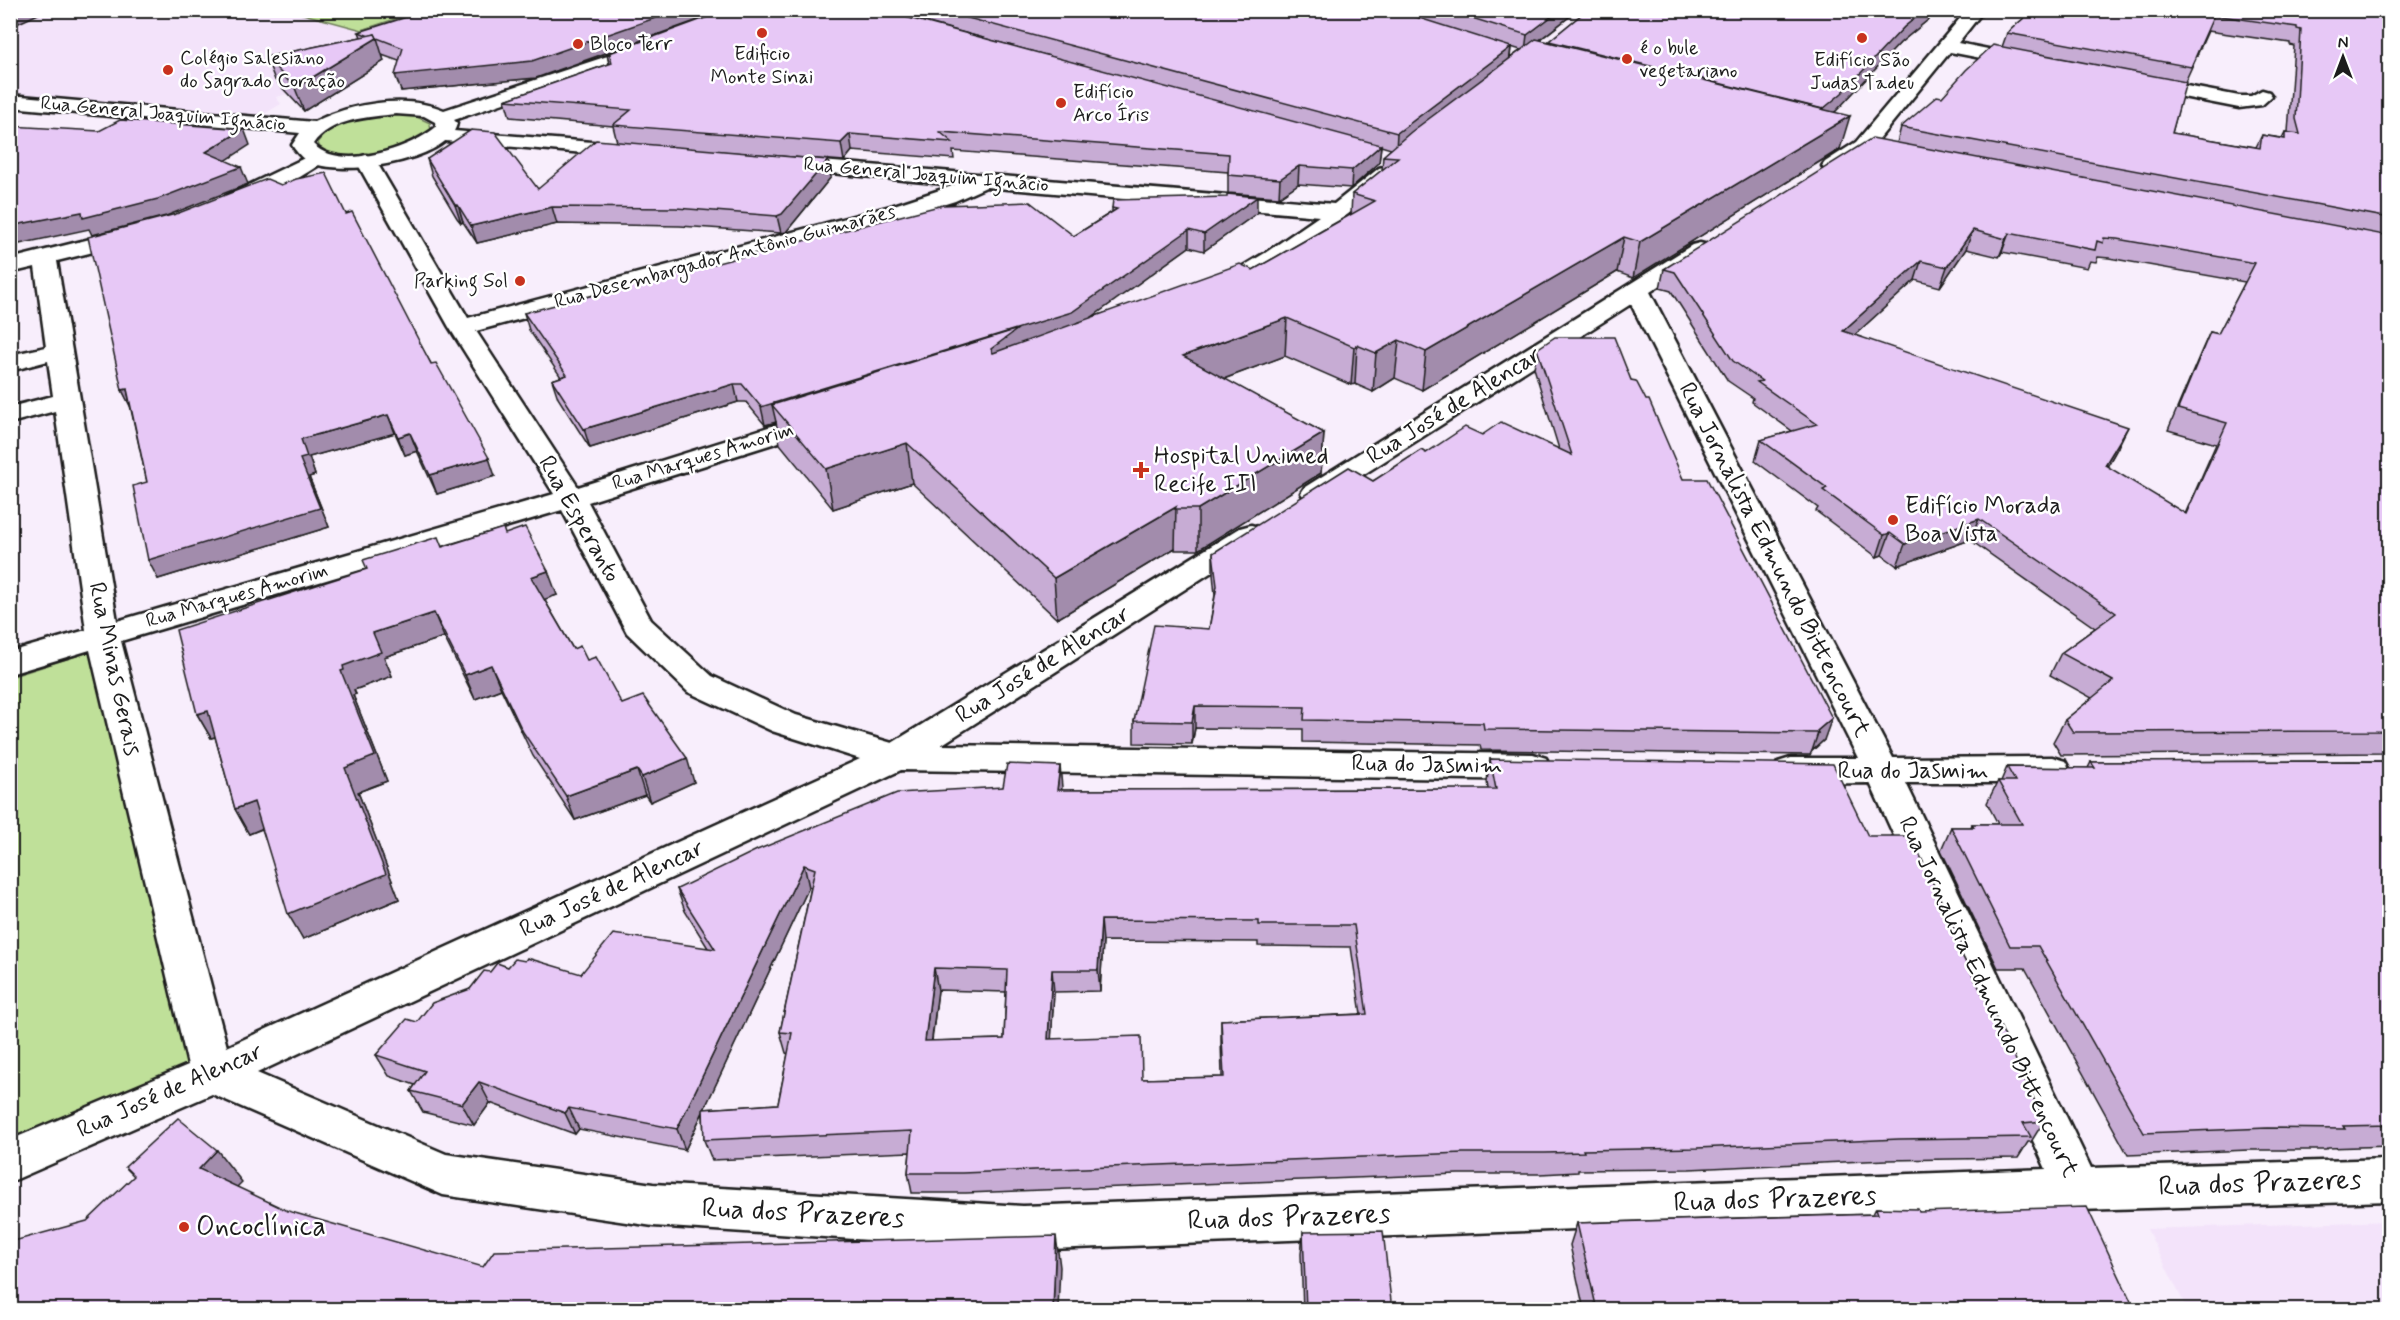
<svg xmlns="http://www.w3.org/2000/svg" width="2400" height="1320" viewBox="0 0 2400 1320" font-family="Mynerve,sans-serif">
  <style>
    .built { fill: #f3e3fa }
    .green { fill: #bfe099; stroke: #6e7e5a; stroke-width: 1.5 }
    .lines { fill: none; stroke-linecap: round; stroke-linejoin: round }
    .minor-casing { stroke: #1c1c1c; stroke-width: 5 }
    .major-casing { stroke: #1c1c1c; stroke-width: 5 }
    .minor { fill: #fff; fill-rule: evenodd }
    .major { fill: #fff; fill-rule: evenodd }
    .wall { fill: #c7acd4; stroke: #1c1c1c; stroke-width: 1.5; fill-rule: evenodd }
    .shaded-wall { fill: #a28cac; stroke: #1c1c1c; stroke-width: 1.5 }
    .building { fill: #e7c8f6; stroke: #1c1c1c; stroke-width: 1.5; fill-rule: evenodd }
    .poi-dot { fill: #c8321e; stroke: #fff; stroke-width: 2 }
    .labels { text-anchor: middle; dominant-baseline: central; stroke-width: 5; stroke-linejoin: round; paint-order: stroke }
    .far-poi-label { font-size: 20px; fill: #1c1c1c; stroke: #fff; text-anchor: start }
    .far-street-label { font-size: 20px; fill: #1c1c1c; stroke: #fff }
    .street-label { font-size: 24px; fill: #1c1c1c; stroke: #fff }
    .poi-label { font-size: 24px; fill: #1c1c1c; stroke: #fff; text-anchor: start }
    .near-street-label { font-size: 28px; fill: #1c1c1c; stroke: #fff }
    .near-poi-label { font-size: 28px; fill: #1c1c1c; stroke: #fff; text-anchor: start }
  </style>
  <rect width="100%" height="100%" fill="#f8eefc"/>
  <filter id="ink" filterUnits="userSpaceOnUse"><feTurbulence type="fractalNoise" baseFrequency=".0167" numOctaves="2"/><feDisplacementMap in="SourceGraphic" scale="12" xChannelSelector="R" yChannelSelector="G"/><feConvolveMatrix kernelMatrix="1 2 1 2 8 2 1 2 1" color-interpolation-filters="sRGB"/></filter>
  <g filter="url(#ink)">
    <g class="built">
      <polygon points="46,10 537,10 409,51 276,80 288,94 276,97 281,104 251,122 11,101 10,28"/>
      <polygon points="2389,1221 2389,1310 2187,1309 2147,1229"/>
    </g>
    <g class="green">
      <polygon points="292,11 419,11 362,30"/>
      <path d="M393,115L415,116L430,123L431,131C411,153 344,167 320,148L318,143C327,121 373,116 393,115Z"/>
      <polygon points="101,648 200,1070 10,1154 10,677"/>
    </g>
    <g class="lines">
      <defs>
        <g id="minor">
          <polygon points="1967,10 1984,10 1958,43 2033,58 2036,62 2033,66 2027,67 1950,52 1870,150 1839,170 1832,172 1825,170 1822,166 1825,162 1856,142"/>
          <polygon points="2139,77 2239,96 2251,96 2262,90 2269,92 2272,96 2262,105 2239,108 2132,87 2130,83 2132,79"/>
          <polygon points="441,130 630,145 637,147 640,151 637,155 630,157 434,140 431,136 434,132"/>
          <path d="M317,152L324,154L327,158L324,162C302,175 251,212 226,206L223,201L226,196Z"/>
          <path d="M366,155L373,157L376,161L468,318L891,206L955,185L779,168L776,164L779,160L786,158L1334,204L1379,168L1386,166L1393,168L1396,172L1393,176C1369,198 1261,288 1234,289C1232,289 1226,287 1225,287L1221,282L1225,277L1265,253L1319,216L986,187L955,201L907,216L476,331L578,487L810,414L820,412L830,414L834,420L830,426L588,502L651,620L712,676L796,715L892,743L1240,528L1251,525L1262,528L1266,534L1262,540L941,745L1533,754L1546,758L1551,767L1546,776L1533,780L901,770L257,1073L446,1154L653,1184L1023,1206L2046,1169L1870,783L1791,784L1778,780L1773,771L1778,762L1791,758H1858L1631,304L1325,499L1315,502L1305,499L1301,493L1305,487L1692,245L1700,243L1708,245L1711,250L1708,255L1650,292L1893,758L2052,757L2065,761L2070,770L2065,779L2052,783H1906L2091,1168L2390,1159V1201L2078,1210L1023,1250L653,1226L443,1195L212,1094L10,1182V1140L188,1065L90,650L10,674V652L86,630L55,411L10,423V407L53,396L48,361L10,371V355L46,347L35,267L10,273V259L134,228L142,230L145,235L142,240L57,261L117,621L554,494L449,327L356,161L359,157ZM562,510L627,633L688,692L772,731L860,759L227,1047L121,641Z"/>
        </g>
        <path id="major" d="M650,42L656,43L659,47L656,51L454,120L457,123C451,162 333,180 304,159C300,156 295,150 292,145L300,133L10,107V95L314,122C350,103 406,94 444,110ZM396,114L424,116L435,122L436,127C410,149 340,172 313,144C330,119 368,117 396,114Z"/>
      </defs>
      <use href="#minor" class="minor-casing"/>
      <use href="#major" class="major-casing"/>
      <use href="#minor" class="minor"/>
      <use href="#major" class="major"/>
    </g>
    <g class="wall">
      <polygon points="429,10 726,10 536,78 401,91 399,61 382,55 384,61 304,111 275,80 266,57 361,37 359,32"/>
      <path d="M882,10H1578L1540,40L1549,42V41L1587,10H1940L1900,43L1835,112L1840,149L1633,278L1617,272L1422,390L1395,378L1373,392L1355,384L1351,385L1285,356L1224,379L1324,433L1321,473L1198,550H1175V548L1057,619L912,483L833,509L780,444L776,422L765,425L746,402H738L590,448L558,398L552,380L561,377L529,330L524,313L1074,236L1112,212V208L1257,213L1204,251L1189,247L1091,317L1253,270L1351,214L1352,194L1382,170L1383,156L1391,149L1381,146L1379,163L1351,188L1298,184L1279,197L1228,193V172L953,151L954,159L852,151L844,161L718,151L831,177L786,232L781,233L680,226L557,224L477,243L463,222L461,223L457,218L432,176L427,159L538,189L617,142L613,126L510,117L505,100L609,64L607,54L1114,74ZM1511,47L1521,50L1510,58Z"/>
      <path d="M2033,10H2390V753L2061,755L2053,742L2065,720L2092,698L2050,675L2061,653L2095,628L1970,540L1897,566L1882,555L1877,557L1816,511L1818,508L1755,461L1761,440L1792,431L1752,402L1753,398L1728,381L1671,291L1660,288L1664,269L1897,143L1901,127L1942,97L2002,47L2007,33ZM2208,31L2290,43V45L2294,46L2288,132H2285L2282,138L2262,135L2256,147L2172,133L2185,82ZM1966,249L1999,257L2002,252L2087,268L2090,261L2096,262L2098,257L2109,258L2245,282L2218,334L2210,332L2201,352L2168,430L2216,444L2185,514L2107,467L2118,447L1854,335L1915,280L1940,287Z"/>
      <polygon points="346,214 495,476 437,494 417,451 405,455 395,433 309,457 315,475 309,477 329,527 158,579 147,482 130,405 122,390"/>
      <polygon points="1537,349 1631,380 1683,479 1824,740 1812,751 1810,755 1481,750 1480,745 1303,742 1303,729 1195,728 1192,744 1134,743 1134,721 1209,629 1215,595 1213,574 1213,553 1373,481 1426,453 1482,435 1559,449 1534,368"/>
      <polygon points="505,534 557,595 544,599 573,649 587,660 622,704 694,782 650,802 645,795 575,820 533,756 501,689 475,699 444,637 384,657 392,676 354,690 356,694 353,695 387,781 358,792 399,899 303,939 262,829 249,834 235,809 215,737 211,738 197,714 442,547"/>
      <path d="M1490,759L1868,836L1963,948L1961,953L2044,1121L2031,1142H2028L2018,1158L1887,1160L1689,1169L1578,1170V1172L1540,1174H1458L966,1193H912L908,1173L910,1152L712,1160L704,1140L703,1112L685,1150L579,1129L575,1134L490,1103L474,1125L423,1112L411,1091L415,1085L389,1076L376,1055L417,1022L470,989L490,972L508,967L581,974L708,948L685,911L677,889L1003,787L1060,766L1061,790L1488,789L1487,781ZM809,887H811L780,1032L786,1053L788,1054L778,1104L704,1109ZM1103,941L1258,942V946L1351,947L1361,1014L1221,1020V1041L1222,1077L1143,1079L1051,1039L1054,992L1100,991ZM938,990L1006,992L1004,1039L932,1041Z"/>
      <polygon points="2390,761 2390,1146 2328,1148 2326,1150 2249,1150 2128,1155 2025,968 1998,968 1941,850 1951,827 1971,827 1972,824 1998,824 1987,803 1998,781 2001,781 2007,767 2088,768 2091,762"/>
      <polygon points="1876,1208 1919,1212 2135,1310 1584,1310 1570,1245 1577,1223 1873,1214"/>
      <polygon points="1303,1232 1392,1310 1303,1310 1301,1254"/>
    </g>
    <g class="shaded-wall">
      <polygon points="10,10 47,10 10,27"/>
      <polygon points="678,10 726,10 536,78 401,91 395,75"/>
      <polygon points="1560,10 1578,10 1525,51 1527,35"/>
      <polygon points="1925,10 1940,10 1900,43 1837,110 1818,126 1823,109 1904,27"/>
      <polygon points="377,38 384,61 304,111 295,88"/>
      <polygon points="1511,47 1509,63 1396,151 1397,133"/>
      <polygon points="607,54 610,54 614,70 611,70"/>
      <polygon points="1850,116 1840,149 1633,278 1640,242"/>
      <polygon points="244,129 250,145 213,169 206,152"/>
      <polygon points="850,134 852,151 844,161 841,143"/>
      <polygon points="1381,145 1379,163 1351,188 1352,170"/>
      <polygon points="828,160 831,177 786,232 781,233 777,216"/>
      <polygon points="1299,166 1298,184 1279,197 1280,179"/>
      <polygon points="241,167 248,184 166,216 92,235 89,229 10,246 10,226"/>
      <polygon points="1257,197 1257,213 1204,251 1204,234"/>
      <polygon points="455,205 458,205 463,222 461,223"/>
      <polygon points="552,207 557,224 477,243 471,226"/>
      <polygon points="1189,230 1189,247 1074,330 1020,347 772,405 776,422 765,425 761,407"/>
      <polygon points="1973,230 1966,249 1940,287 1947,267"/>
      <polygon points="2009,233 2002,252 1999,257 2006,239"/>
      <polygon points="1624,237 1617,272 1422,390 1426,352"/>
      <polygon points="1921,261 1915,280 1837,351 1843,331"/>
      <polygon points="1287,318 1285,356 1183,394 1183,356"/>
      <polygon points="1399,340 1395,378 1373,392 1376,353"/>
      <polygon points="1357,345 1355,384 1351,385 1354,347"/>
      <polygon points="734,384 738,402 590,448 584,429"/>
      <polygon points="127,389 131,408 122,390"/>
      <polygon points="388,415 395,433 309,457 315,475 309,477 329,527 158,579 148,560 300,459 301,439"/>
      <polygon points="2128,427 2118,447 2096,486 2105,465"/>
      <polygon points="410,433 417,451 405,455 398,437"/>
      <polygon points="1324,433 1321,473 1198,550 1198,509"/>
      <polygon points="907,443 912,483 833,509 826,469"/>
      <polygon points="489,458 495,476 437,494 430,475"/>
      <polygon points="1176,507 1175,548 1057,619 1054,578"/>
      <polygon points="1979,519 1970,540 1897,566 1905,544"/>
      <polygon points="1890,533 1882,555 1877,557 1884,535"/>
      <polygon points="548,571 557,595 540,601 531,577"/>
      <polygon points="434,613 444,637 384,657 392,676 354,690 356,694 353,695 387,781 358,792 399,899 303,939 288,914 345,768 341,671 343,666 373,633"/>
      <polygon points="491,665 501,689 475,699 465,675"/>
      <polygon points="1195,706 1195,728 1192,744 1192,722"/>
      <polygon points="208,711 222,735 211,738 197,714"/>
      <polygon points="1832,718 1824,740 1812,751 1818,733 1817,731"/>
      <polygon points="687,758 694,782 650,802 642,777"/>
      <polygon points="1060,766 1062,787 1059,811 1057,790"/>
      <polygon points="637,770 645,795 575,820 566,796"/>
      <polygon points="254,802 268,826 249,834 235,809"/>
      <polygon points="804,865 809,887 685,1150 677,1129"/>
      <polygon points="1101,920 1103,941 1100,991 1098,970"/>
      <polygon points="934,968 938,990 929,1062 925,1041"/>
      <polygon points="1052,970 1054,992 1050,1061 1048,1039"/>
      <polygon points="479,1082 490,1103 474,1125 462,1104"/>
      <polygon points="569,1108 579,1129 575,1134 565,1113"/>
      <polygon points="217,1150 242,1182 224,1200 199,1169"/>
      <polygon points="1056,1236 1060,1267 1058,1310 1053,1310"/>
    </g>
    <g class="building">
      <polygon points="429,10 678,10 532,61 395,75 403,48 377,38 375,34 369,36 359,32"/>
      <polygon points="727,10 879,10 1381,145 1352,170 1299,166 1280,179 1228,175 1229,154 940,132 952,142 850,134 841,143 613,125 631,110 505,100 612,63 610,54 607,54"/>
      <polygon points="938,10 1394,10 1511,47 1397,133"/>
      <polygon points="1446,10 1560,10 1527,35"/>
      <polygon points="1587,10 1925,10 1904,27 1842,93 1823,109 1549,41"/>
      <polygon points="2033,10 2390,10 2390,218 1901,127 1937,96 1942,97 1966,70 1993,45 2186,82 2172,133 2260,148 2262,135 2285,139 2285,132 2300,134 2296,119 2301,30 2297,29 2297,27 2214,15 2191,67 2007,33"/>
      <polygon points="375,34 377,38 295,88 266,57"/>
      <polygon points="1536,39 1850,116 1640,242 1624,237 1426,352 1399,340 1376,353 1357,345 1354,347 1287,318 1183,356 1324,433 1198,509 1175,509 1176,507 1054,578 907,443 826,469 772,405 1018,329 991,349 993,353 1240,264 1253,270 1375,201 1352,194 1398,157 1383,156 1411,132"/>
      <polygon points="120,120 244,129 206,152 241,167 158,199 83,218 82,212 10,226 10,126 99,131"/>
      <polygon points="471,130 495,132 538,189 596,140 828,160 782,214 777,216 676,208 552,207 471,226 458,205 455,205 452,200 427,159"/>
      <path d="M1872,138L2390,236V731L2073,732L2065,720L2113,681L2061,653L2116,613L1979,519L1905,544L1890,533L1884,535L1823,490L1827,488L1761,440L1817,424L1757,382L1762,381L1733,361L1675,272L1664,269ZM1973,230L2006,239L2009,233L2095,250L2097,241L2103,243L2104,238L2117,239L2255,263L2218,334L2210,332L2178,409L2227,423L2186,514L2105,465L2128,427L1843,331L1921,261L1947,267Z"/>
      <polygon points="326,173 346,214 352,212 431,364 436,363 489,458 430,475 410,433 398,437 388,415 301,439 307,457 300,459 320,508 148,560 133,486 147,482 127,389 122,390 88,237 176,214 267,179 281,185 296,179"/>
      <polygon points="1227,194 1257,197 1204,234 1189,230 1072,312 761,407 742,384 734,384 584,429 552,380 567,375 524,313 943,205 1030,202 1074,236 1117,209 1112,208 1113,200 1227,197"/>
      <polygon points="1555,337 1614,337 1631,380 1636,381 1646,400 1649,400 1683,479 1707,479 1832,718 1817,731 1818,733 1484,729 1483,723 1304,720 1305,707 1195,706 1192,722 1134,721 1154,625 1209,629 1217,586 1213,553 1349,467 1373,481 1421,450 1426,453 1465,427 1482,435 1501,422 1572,455 1537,349"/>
      <polygon points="525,527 548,571 531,577 573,649 580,646 587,660 596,657 622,704 643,696 687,758 642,777 637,770 566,796 523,732 491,665 465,675 434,613 373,633 381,652 343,666 344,670 341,671 375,756 345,768 386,874 288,914 254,802 235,809 208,711 197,714 176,630 367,569 363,560 438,537 442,547 503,528 505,534"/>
      <path d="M1490,759L1833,764L1868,836H1911L1963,948H1958L2001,1028L2044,1121L2023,1123L2031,1137L1899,1139L1697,1148L1583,1150L1584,1152L1545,1153H1463L962,1173H908L912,1131L704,1140L703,1109L778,1104L792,1033L780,1032L815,869L804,865L677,1129L569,1108L565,1113L479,1082L462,1104L411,1091L425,1071L376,1055L407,1019L417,1022L432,1003L470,989L484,971L490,972L497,963L508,967L515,959L525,961L527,958L581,974L613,934L715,949L677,889L757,850L897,793L1003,787L1007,764L1060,766L1057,790L1496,789ZM1101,920L1259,921V925H1354L1367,1014L1221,1020L1224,1077L1142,1079L1141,1036L1048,1039L1052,970H1098ZM934,968L1007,970L1004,1039L925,1041Z"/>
      <polygon points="2390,761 2390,1125 2343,1126 2345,1129 2267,1128 2144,1133 2038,946 2010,946 1951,827 1974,827 1972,824 2022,824 1998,781 2015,781 2007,767 2095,768 2091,762"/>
      <polygon points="178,1118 217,1150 199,1169 288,1211 483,1267 494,1251 1056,1236 1053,1310 10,1310 10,1242 87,1221 134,1176 125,1167"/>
      <polygon points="2087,1207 2135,1310 1597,1310 1577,1223 1878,1214 1876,1208 1918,1209 1919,1212"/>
      <polygon points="1383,1231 1392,1310 1306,1310 1303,1232"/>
    </g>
  </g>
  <g class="poi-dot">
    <circle cx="762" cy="33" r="6"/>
    <circle cx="1862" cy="38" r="6"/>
    <circle cx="578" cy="44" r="6"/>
    <circle cx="1627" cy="59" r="6"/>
    <circle cx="168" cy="70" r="6"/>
    <circle cx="1061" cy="103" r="6"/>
    <circle cx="520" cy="281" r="6"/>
    <path d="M1138 461h6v6h6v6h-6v6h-6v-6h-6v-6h6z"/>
    <circle cx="1893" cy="520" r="6"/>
    <circle cx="184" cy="1227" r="6"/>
  </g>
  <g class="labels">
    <g class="far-poi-label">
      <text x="590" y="44">Bloco Terr</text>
      <text x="1639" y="48">é o bule<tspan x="1639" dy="23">vegetariano</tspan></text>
      <text x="762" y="54" text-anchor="middle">Edificio<tspan x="762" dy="23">Monte Sinai</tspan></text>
      <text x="180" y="58">Colégio Salesiano<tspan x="180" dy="23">do Sagrado Coração</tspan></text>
      <text x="1862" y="60" text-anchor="middle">Edifício São<tspan x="1862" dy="23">Judas Tadeu</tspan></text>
      <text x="1073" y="92">Edifício<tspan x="1073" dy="23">Arco Íris</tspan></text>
      <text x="508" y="281" text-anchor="end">Parking Sol</text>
    </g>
    <g class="far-street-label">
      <text transform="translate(163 114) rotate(5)">Rua General Joaquim Ignácio</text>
      <text transform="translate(926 175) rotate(5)">Rua General Joaquim Ignácio</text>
      <text transform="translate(725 257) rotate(-15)">Rua Desembargador Antônio Guimarães</text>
      <text transform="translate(703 457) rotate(-17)">Rua Marques Amorim</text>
      <text transform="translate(237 596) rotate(-16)">Rua Marques Amorim</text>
    </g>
    <g class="street-label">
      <text transform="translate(1454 406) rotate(-32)">Rua José de Alencar</text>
      <text transform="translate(579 519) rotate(60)">Rua Esperanto</text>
      <text transform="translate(1774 560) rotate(63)">Rua Jornalista Edmundo Bittencourt</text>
      <text transform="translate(1043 665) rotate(-32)">Rua José de Alencar</text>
      <text transform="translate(114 669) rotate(78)">Rua Minas Gerais</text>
      <text transform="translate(1427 765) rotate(1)">Rua do Jasmim</text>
      <text x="1913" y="771">Rua do Jasmim</text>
      <text transform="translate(612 889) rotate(-25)">Rua José de Alencar</text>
      <text transform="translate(1988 997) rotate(65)">Rua Jornalista Edmundo Bittencourt</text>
      <text transform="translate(170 1091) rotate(-24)">Rua José de Alencar</text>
    </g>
    <g class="poi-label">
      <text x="1154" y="456">Hospital Unimed<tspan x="1154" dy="28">Recife III</tspan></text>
      <text x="1905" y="506">Edifício Morada<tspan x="1905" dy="28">Boa Vista</tspan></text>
    </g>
    <g class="near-street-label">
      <text transform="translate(2260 1184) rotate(-2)">Rua dos Prazeres</text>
      <text transform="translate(1775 1200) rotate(-2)">Rua dos Prazeres</text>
      <text transform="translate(803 1214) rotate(3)">Rua dos Prazeres</text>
      <text transform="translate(1289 1218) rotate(-2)">Rua dos Prazeres</text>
    </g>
    <g class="near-poi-label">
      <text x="196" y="1227">Oncoclínica</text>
    </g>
  </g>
  <rect width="2400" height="1320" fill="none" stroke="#fff" stroke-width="36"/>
  <rect x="18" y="18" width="2364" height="1284" fill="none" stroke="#1c1c1c" stroke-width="2" filter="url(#ink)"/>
  <g transform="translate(2343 57)" stroke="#ffffff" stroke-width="4.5" paint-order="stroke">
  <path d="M0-4.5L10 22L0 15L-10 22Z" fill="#1c1c1c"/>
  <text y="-9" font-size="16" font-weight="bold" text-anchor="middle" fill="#1c1c1c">N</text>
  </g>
</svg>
